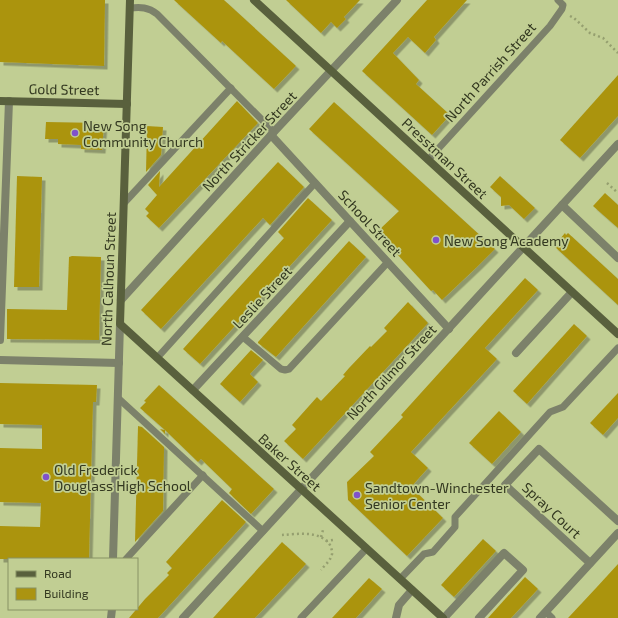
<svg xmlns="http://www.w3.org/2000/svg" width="618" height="618" viewBox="0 0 618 618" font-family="'Exo 2',sans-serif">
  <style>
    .building { fill: #ab9411; filter: url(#shadow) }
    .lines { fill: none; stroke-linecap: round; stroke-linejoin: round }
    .path { stroke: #959f6f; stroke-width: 2.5; stroke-dasharray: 2 3; stroke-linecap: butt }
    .lane { stroke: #7c816a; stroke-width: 7 }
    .street { stroke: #7c816a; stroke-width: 8 }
    .secondary { stroke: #59603d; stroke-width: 8 }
    .poi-dot { fill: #8052cb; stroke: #c1ce93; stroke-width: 1.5 }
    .labels { text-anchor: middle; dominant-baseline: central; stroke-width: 3.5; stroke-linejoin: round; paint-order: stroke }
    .street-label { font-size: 14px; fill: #333820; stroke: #c1ce93 }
    .poi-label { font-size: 14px; fill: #333820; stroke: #c1ce93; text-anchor: start }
  </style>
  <defs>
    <filter id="shadow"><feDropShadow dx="3.5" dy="3.5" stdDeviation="0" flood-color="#0004"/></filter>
  </defs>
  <rect width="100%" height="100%" fill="#c1ce93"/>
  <g class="building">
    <polygon points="0,0 105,0 104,66 0,62"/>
    <polygon points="174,0 224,0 296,66 274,89 222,41 221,43"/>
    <polygon points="286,0 360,0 344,17 346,19 337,28 331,22 321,33"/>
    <polygon points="427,0 467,0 434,37 436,40 425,53 408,37 393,53 419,80 416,84 450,115 432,135 362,71"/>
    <polygon points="618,75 618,116 580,158 560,140"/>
    <polygon points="237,101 258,123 159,228 146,216 149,213 145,209 157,195 148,185 160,171 159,187"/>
    <polygon points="334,102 495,249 478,266 442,300 433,290 431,291 397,254 399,252 379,230 399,211 309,129"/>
    <polygon points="46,122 104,123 102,150 81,149 81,145 58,144 58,139 45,139"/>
    <polygon points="147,126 163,127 161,155 146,172"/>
    <polygon points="278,162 304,187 270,225 263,218 161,329 141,310"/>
    <polygon points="17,176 42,177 39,287 14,287"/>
    <polygon points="500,176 535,208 524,219 509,205 501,206 501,197 490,187"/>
    <polygon points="605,193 618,205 618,228 593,206"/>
    <polygon points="308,198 332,220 200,364 183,349 284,238 278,232"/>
    <polygon points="565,233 566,235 568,233 618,279 618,305 554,246"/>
    <polygon points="349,241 366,257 276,357 258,343 258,342"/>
    <polygon points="72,256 101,257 99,340 7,339 7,309 67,310 69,257"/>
    <polygon points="525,278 538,290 485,348 497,359 411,452 428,468 411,487 443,518 407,556 348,500 347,482 374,456 370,452 403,417 401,415"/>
    <polygon points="408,302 428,323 303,459 284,441 296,429 292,425 317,397 321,401 345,376 343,375 349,368 370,346 371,347 387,331 384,328"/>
    <polygon points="574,324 587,336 527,404 513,391"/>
    <polygon points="251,350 263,360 250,374 258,382 240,402 220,384"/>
    <polygon points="0,383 97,385 96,402 93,402 89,559 0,559 0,526 40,527 41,503 0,502 0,448 42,449 42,425 0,424"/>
    <polygon points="159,385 274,489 251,514 229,493 232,489 201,459 198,462 165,430 165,434 160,429 165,430 140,408 146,402 144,401"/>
    <polygon points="618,393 618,418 603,435 590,423"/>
    <polygon points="499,411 521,432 492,464 469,443"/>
    <polygon points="138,426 142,427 164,447 163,511 135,542"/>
    <polygon points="222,500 246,522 158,618 129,618 145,599 169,575 167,573 172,568 166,562"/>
    <polygon points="483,539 496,551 454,597 441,585"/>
    <polygon points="282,542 306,564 255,618 213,618"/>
    <polygon points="618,564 618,618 568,618 596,588"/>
    <polygon points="525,577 538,589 511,618 488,618"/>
    <polygon points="369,578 382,589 356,618 332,618"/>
  </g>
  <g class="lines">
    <g class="path">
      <polyline points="570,16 574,18 590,33 603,38 618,53"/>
      <polyline points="607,183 618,193"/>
      <path d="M282,535C297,534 320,530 330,545C332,549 333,554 331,557C329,562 324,566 321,570"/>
      <polyline points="321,537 323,530"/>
      <polyline points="326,541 333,540"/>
    </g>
    <g class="lane">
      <path d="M130,8C141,7 148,7 157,14L274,132"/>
      <polyline points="428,160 550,26 562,9 563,5 558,0"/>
      <polyline points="124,203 231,88"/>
      <polyline points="243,337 281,369 285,370 289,369 388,262"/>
      <polyline points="157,358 315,183"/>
      <polyline points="118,398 263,531"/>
      <polyline points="126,559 203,475"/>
      <polyline points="400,579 424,554 433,552 455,527 455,517 550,412 563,407 618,348"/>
      <polyline points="546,612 552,618"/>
      <polyline points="301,618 366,549"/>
    </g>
    <g class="street">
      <polyline points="271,135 449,329"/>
      <polyline points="562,205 618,258"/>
      <polyline points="121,300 271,135 397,0"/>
      <polyline points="0,340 9,101"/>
      <polyline points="516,353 572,292"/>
      <polyline points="0,360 119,363"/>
      <polyline points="193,390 350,221"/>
      <polyline points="113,559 120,324"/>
      <polyline points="590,563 505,485 539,449 618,521"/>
      <polyline points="111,618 112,609"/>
      <polyline points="183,618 618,144"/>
      <polyline points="396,618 399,605 412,590"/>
      <polyline points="444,618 504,553 523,570 479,618"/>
      <polyline points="540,618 618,533"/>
    </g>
    <g class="secondary">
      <polyline points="130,0 120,324 443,618"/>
      <polyline points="254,0 618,334"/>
      <polyline points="0,101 127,104"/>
    </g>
  </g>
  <g class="poi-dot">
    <circle cx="75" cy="133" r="4"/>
    <circle cx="436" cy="240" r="4"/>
    <circle cx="46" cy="477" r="4"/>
    <circle cx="357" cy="495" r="4"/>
  </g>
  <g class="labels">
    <g class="street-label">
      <text transform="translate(490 72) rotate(-48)">North Parrish Street</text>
      <text transform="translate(64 89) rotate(1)">Gold Street</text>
      <text transform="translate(249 141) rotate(-47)">North Stricker Street</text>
      <text transform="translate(445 158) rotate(43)">Presstman Street</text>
      <text transform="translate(370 223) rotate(47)">School Street</text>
      <text transform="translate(108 279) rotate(-88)">North Calhoun Street</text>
      <text transform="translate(262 297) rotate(-47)">Leslie Street</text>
      <text transform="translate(391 372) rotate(-47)">North Gilmor Street</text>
      <text transform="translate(290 462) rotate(42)">Baker Street</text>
      <text transform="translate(552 510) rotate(43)">Spray Court</text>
    </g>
    <g class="poi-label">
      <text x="83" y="125">New Song<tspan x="83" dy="16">Community Church</tspan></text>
      <text x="444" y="240">New Song Academy</text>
      <text x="54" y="469">Old Frederick<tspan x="54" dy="16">Douglass High School</tspan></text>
      <text x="365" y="487">Sandtown-Winchester<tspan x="365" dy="16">Senior Center</tspan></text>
    </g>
  </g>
  <rect x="8" y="558" width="130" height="52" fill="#c1ce93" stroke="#889265"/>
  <rect x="16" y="571" width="20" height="6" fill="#59603d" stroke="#889265"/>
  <text x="44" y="578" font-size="12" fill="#333820">Road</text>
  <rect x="16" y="588" width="20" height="12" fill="#ab9411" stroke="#889265"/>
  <text x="44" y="598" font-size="12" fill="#333820">Building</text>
</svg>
